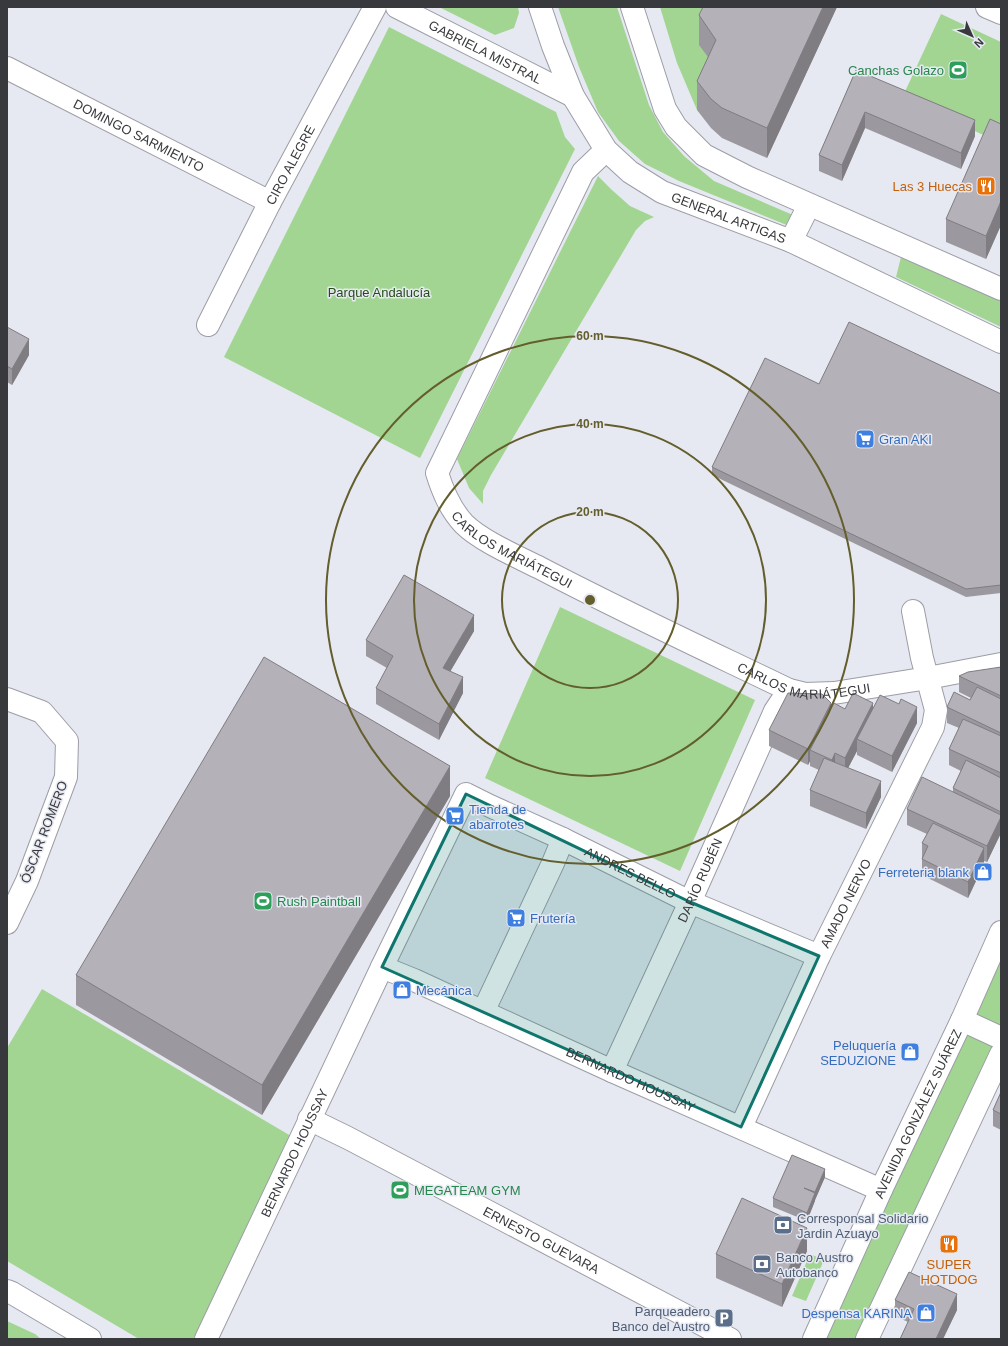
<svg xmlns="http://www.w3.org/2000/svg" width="1008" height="1346" viewBox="0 0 1008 1346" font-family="Arial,sans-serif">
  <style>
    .green { fill: #a2d592 }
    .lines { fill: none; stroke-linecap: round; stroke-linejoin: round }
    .minor-casing { stroke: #9c9da6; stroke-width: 24 }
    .major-casing { stroke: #9c9da6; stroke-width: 24 }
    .minor { stroke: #fff; stroke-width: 22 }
    .major { stroke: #fff; stroke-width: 22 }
    .wall { fill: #9c989f }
    .shaded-wall { fill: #7f7c82 }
    .building { fill: #b5b1b9; stroke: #7f7c82 }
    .marked { fill: #0f766e; fill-opacity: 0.2; stroke: #0f766e; stroke-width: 3; stroke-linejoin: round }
    .ring { fill: none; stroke: #635e2b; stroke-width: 2 }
    .labels { text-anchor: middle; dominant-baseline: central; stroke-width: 3; stroke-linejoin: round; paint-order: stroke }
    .street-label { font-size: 13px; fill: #38393d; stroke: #e7e9f2 }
    .leisure-label { font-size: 13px; fill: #27864d; stroke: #e7e9f2; text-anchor: start }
    .food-label { font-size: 13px; fill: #c56008; stroke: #e7e9f2; text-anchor: end }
    .park-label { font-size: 13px; fill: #244d16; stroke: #e7e9f2 }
    .shop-label { font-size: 13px; fill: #366cbe; stroke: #e7e9f2; text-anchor: start }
    .service-label { font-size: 13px; fill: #4e5e75; stroke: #e7e9f2; text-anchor: start }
    .centre { fill: #635e2b; stroke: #e7e9f2; stroke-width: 2 }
    .ring-label { font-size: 12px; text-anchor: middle; font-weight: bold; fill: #635e2b; stroke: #e7e9f2; stroke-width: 3; stroke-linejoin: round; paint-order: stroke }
  </style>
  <rect width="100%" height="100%" fill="#e7e9f2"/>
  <g class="green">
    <polygon points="439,7 518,7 519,13 514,28 495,35"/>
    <polygon points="558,7 617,7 649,105 663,132 684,156 714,181 793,215 789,226 679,181 645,164 619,141 598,112 579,67"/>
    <polygon points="660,7 716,7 716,70 697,110 677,63"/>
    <polygon points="941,14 1001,42 1001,143 902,98"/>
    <polygon points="389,27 556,112 565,137 575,149 420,458 224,357"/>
    <polygon points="598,176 612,190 630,206 654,217 645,221 636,230 491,475 483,491 483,504 469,488 457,459"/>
    <polygon points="901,257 1001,301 1001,327 896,277"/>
    <polygon points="560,607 755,700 680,871 485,778"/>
    <polygon points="1001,932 1001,1054 867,1339 814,1339"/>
    <polygon points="42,989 308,1146 193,1339 139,1339 7,1261 7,1048"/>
    <polygon points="810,1254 824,1260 806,1301 792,1296"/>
    <polygon points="7,1321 35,1334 41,1339 7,1339"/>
  </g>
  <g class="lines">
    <defs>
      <g id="minor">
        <path id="s1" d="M397,7L573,96"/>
        <path id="s2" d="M540,7L553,46L573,96L606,150L630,172L662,192L791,241L1001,342"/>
        <polyline points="632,7 665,109 676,127 704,155 747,177 1001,289"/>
        <polyline points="987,7 1001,13"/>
        <path id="s3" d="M7,68L270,202"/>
        <path id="s4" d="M606,150L583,172L437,473C443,492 450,509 464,524C481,541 518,557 540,568C622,611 706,650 789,690L805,694L834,693L928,678L1001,664"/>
        <polyline points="791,241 809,205"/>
        <path id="s5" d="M208,325L270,202L375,7"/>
        <polyline points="7,699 42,712 67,741 66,777 27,881 7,923"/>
        <path id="s6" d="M382,967L414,980L612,1071L881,1190"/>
        <polyline points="483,1012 553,863 563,839"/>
        <polyline points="962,1020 1001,1038"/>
        <path id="s7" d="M612,1071L690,902L775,711L789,690"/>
        <path id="s8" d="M309,1119L348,1138L730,1339"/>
        <path id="s9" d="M741,1127L819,956L933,727L936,710L922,658L913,611"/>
        <polyline points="7,1291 12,1293 90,1339"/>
        <path id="s10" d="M206,1339L382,967L466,794L490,806L563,839L690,902L819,956"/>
      </g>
      <g id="major">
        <path id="s11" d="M814,1339L881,1190L962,1020L1001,932"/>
        <polyline points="867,1339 1001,1054"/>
      </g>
    </defs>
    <use href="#minor" class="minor-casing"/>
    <use href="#major" class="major-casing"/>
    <use href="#minor" class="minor"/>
    <use href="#major" class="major"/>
  </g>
  <g class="wall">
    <polygon points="837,7 767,158 722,138 711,128 697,110 697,81 708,57 699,45 699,15"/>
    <polygon points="856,70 975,136 961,169 865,128 842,181 819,171 819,155"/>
    <polygon points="1001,124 1001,225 986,259 946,242 946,219"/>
    <polygon points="7,327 29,355 12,385 7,382"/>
    <polygon points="1001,394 1001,593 966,597 712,475 712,467"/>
    <polygon points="474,631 450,671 463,693 439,740 376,704 376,688 387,668 366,656 366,640"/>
    <polygon points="1001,667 1001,833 987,862 984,861 984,864 968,898 922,875 922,843 927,834 907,825 907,809 953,792 953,788 961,771 949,765 949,749 959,728 947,723 947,707 970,700 971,698 959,692 959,676"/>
    <polygon points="873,707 917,723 892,772 857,755 857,751 848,768 881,797 866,829 810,806 810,790 819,770 810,766 810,761 808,765 769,746 769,730 831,709 845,709"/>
    <polygon points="450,796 262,1115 76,1005 76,975"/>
    <polygon points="1001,1092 1001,1130 993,1126 993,1110"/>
    <polygon points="825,1177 815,1200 807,1221 773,1207 773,1198"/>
    <polygon points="807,1251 782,1307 716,1278 716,1254"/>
    <polygon points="895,1300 957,1310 943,1339 900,1339 908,1322 895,1316"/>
  </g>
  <g class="shaded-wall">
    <polygon points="823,7 837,7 767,158 767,128"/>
    <polygon points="865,112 865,128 842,181 842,165"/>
    <polygon points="975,120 975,136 961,169 961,153"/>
    <polygon points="1001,201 1001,225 986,259 986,236"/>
    <polygon points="29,339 29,355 12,385 12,369"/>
    <polygon points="474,615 474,631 443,684 443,668"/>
    <polygon points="463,677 463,693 439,740 439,724"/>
    <polygon points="831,703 831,719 810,750 810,761 808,765 808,749"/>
    <polygon points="873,703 873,719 857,739 857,751 845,774 845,758"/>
    <polygon points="917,707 917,723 892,772 892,756"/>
    <polygon points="835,753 835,769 832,776 832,760"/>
    <polygon points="450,766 450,796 262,1115 262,1085"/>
    <polygon points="881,781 881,797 866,829 866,813"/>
    <polygon points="1001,817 1001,833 987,862 987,846"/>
    <polygon points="984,848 984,864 968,898 968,882"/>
    <polygon points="825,1169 825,1177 815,1200 815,1192"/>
    <polygon points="815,1193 815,1201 807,1221 807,1213"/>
    <polygon points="807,1228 807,1251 782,1307 782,1284"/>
    <polygon points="957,1294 957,1310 943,1339 936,1339"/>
  </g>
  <g class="building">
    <polygon points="703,7 823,7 767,128 722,108 711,99 697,81 716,40 699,15"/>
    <polygon points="856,70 975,120 961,153 865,112 842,165 819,155"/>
    <polygon points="990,119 1001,124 1001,201 986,236 946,219"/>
    <polygon points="849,322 1001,394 1001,585 966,589 712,467 765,358 819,384"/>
    <polygon points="7,327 29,339 12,369 7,366"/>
    <polygon points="404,575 474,615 443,668 463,677 439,724 376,688 393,656 366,640"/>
    <polygon points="264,657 450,766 262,1085 76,975"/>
    <polygon points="1001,667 1001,696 959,676 968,672"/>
    <polygon points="977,687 1001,699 1001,733 947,707 954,692 970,700"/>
    <polygon points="788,693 822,694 831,703 808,749 769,730"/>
    <polygon points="853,693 873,703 845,758 835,753 832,760 810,750 834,703 845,709"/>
    <polygon points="880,695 899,704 901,699 917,707 892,756 857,739"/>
    <polygon points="963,719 1001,736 1001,773 949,749"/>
    <polygon points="824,758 881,781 866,813 810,790"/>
    <polygon points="966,760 1001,778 1001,812 953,788"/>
    <polygon points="922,777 1001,815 1001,817 987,846 907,809"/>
    <polygon points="933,823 984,848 968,882 922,859 928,846 922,843"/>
    <polygon points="1001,1092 1001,1114 993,1110"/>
    <polygon points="792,1155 825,1169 815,1192 804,1188 815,1193 807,1213 773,1198"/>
    <polygon points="742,1198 807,1228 782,1284 716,1254"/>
    <polygon points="909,1272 957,1294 936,1339 900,1339 914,1309 895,1300"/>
  </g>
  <path class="marked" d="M466,794L690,902L819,956L741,1127L382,967Z"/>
  <g class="ring">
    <circle cx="590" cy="600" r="88"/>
    <circle cx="590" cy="600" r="176"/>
    <circle cx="590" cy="600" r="264"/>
  </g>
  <defs>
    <symbol id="stadium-square" viewBox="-11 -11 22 22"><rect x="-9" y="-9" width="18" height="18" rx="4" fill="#2e9e5b" stroke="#e7e9f2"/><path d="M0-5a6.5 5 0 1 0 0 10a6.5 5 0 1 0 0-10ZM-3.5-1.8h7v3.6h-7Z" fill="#fff"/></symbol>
    <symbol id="restaurant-square" viewBox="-11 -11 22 22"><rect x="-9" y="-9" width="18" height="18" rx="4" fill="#e8710a" stroke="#e7e9f2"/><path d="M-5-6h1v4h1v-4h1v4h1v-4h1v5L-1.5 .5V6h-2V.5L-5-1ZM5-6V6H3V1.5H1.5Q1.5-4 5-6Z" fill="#fff"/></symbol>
    <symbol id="supermarket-square" viewBox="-11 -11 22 22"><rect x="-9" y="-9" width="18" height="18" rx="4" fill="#3f7fe0" stroke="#e7e9f2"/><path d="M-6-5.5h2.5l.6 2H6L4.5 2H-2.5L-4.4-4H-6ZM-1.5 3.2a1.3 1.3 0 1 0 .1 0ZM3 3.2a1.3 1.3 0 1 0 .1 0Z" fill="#fff"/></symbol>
    <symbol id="shop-square" viewBox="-11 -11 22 22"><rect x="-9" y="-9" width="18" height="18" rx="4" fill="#3f7fe0" stroke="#e7e9f2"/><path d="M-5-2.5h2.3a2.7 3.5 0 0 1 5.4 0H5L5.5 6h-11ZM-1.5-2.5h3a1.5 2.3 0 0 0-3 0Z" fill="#fff"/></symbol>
    <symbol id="bank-square" viewBox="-11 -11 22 22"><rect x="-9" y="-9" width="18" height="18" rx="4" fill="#5c6f8a" stroke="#e7e9f2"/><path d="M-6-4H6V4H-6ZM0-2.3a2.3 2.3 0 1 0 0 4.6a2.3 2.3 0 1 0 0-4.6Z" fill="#fff"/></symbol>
    <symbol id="parking-square" viewBox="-11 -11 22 22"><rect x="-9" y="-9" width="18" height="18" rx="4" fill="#5c6f8a" stroke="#e7e9f2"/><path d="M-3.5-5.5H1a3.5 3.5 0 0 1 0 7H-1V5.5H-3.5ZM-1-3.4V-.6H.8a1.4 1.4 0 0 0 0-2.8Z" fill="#fff"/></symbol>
  </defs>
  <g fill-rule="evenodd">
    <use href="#stadium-square" x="947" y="59" width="22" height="22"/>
    <use href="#restaurant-square" x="975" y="175" width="22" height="22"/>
    <use href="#supermarket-square" x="854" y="428" width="22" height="22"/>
    <use href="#supermarket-square" x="444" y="805" width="22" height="22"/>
    <use href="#shop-square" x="972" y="861" width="22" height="22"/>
    <use href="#stadium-square" x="252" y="890" width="22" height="22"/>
    <use href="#supermarket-square" x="505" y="907" width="22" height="22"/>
    <use href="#shop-square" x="391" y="979" width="22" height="22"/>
    <use href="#shop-square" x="899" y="1041" width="22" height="22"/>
    <use href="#stadium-square" x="389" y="1179" width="22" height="22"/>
    <use href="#bank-square" x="772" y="1214" width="22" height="22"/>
    <use href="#restaurant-square" x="938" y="1233" width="22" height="22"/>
    <use href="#bank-square" x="751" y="1253" width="22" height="22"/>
    <use href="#shop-square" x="915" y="1302" width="22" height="22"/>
    <use href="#parking-square" x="713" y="1307" width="22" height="22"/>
  </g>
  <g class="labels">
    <g class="street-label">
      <text stroke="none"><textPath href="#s1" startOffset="99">GABRIELA MISTRAL</textPath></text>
      <text stroke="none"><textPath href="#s3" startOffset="148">DOMINGO SARMIENTO</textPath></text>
      <text stroke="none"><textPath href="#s5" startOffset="180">CIRO ALEGRE</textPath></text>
      <text stroke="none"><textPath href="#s2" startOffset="300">GENERAL ARTIGAS</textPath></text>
      <text stroke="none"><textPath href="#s4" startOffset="479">CARLOS MARIÁTEGUI</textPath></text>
      <text stroke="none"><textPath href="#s4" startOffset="803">CARLOS MARIÁTEGUI</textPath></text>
      <text transform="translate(44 832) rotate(-69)">ÓSCAR ROMERO</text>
      <text stroke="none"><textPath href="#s10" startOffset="786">ANDRES BELLO</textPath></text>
      <text stroke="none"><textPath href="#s7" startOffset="210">DARÍO RUBÉN</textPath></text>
      <text stroke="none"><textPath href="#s9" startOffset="247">AMADO NERVO</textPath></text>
      <text stroke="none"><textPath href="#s6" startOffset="273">BERNARDO HOUSSAY</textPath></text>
      <text stroke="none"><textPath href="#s11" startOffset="248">AVENIDA GONZÁLEZ SUÁREZ</textPath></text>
      <text stroke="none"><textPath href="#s10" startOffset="206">BERNARDO HOUSSAY</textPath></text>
      <text stroke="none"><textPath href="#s8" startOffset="262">ERNESTO GUEVARA</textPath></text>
    </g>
    <g class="leisure-label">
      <text x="944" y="70" text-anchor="end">Canchas Golazo</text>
      <text x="277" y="901">Rush Paintball</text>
      <text x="414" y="1190">MEGATEAM GYM</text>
    </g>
    <g class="food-label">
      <text x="972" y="186">Las 3 Huecas</text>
      <text x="949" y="1264" text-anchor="middle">SUPER<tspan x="949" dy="15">HOTDOG</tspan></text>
    </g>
    <g class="park-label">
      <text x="379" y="292">Parque Andalucía</text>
    </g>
    <g class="shop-label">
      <text x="879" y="439">Gran AKI</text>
      <text x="469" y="809">Tienda de<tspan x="469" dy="15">abarrotes</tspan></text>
      <text x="969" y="872" text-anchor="end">Ferreteria blank</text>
      <text x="530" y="918">Frutería</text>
      <text x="416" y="990">Mecánica</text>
      <text x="896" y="1045" text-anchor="end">Peluquería<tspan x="896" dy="15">SEDUZIONE</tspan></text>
      <text x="912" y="1313" text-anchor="end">Despensa KARINA</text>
    </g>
    <g class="service-label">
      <text x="797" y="1218">Corresponsal Solidario<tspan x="797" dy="15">Jardin Azuayo</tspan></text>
      <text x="776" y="1257">Banco Austro<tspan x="776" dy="15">Autobanco</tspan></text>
      <text x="710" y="1311" text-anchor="end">Parqueadero<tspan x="710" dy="15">Banco del Austro</tspan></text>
    </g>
  </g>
  <circle cx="590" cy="600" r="6" class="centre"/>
  <g class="ring-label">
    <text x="590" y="340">60 m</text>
    <text x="590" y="428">40 m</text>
    <text x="590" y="516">20 m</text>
  </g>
  <rect width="1008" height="1346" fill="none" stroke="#38393d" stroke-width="16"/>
  <g transform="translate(972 36) rotate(135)" stroke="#e7e9f2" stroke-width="3" paint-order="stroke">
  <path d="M0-3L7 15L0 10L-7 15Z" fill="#38393d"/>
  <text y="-6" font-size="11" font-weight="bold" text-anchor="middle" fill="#38393d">N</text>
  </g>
</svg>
